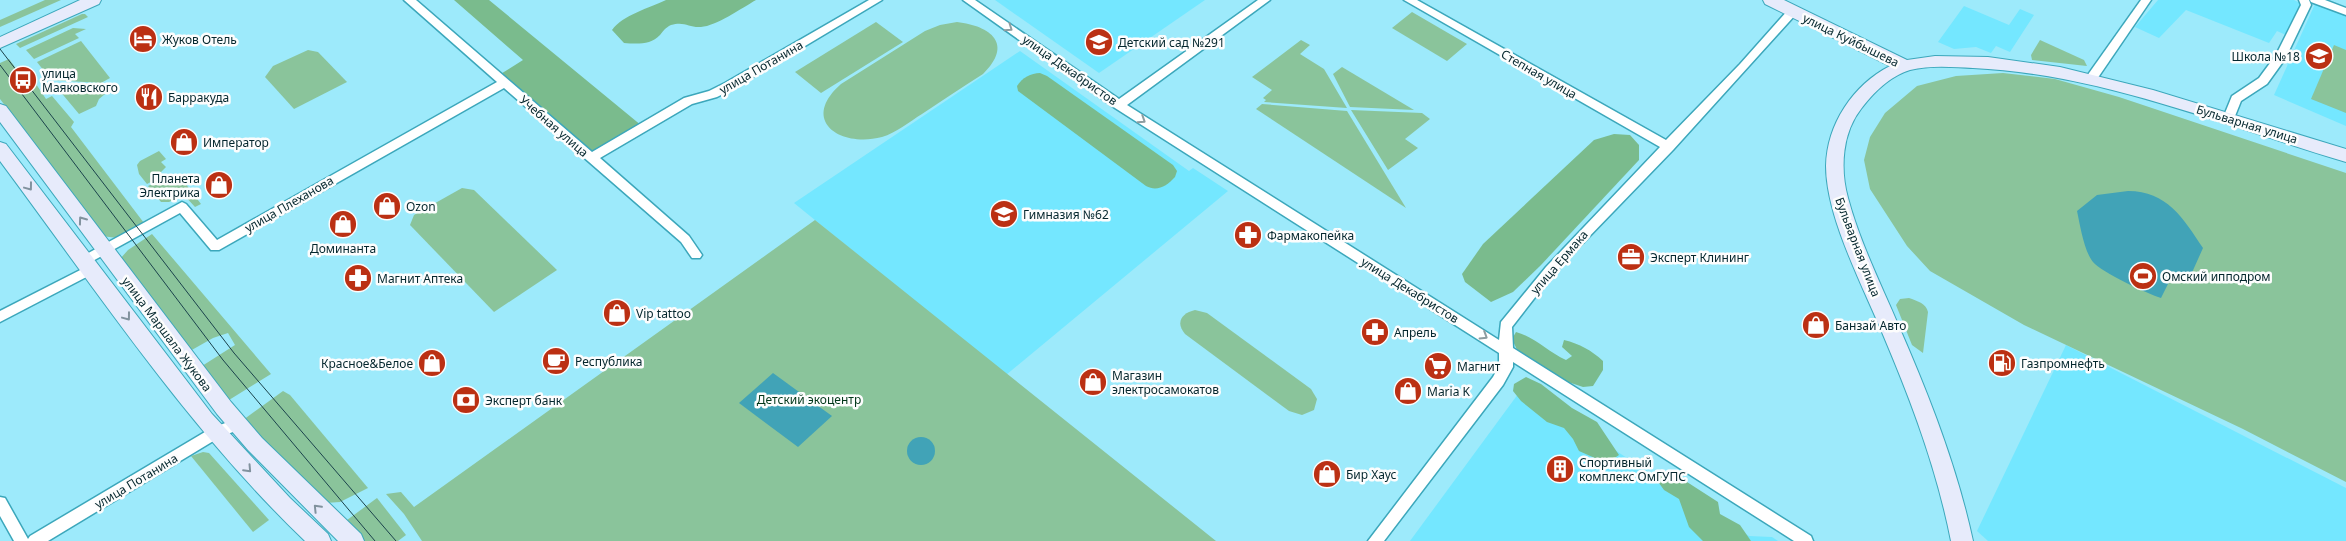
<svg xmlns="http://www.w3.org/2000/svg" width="2346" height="541" viewBox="0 0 2346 541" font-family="'Noto Sans',sans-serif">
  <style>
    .built { fill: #74e7ff }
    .green { fill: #8ac49b }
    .forest { fill: #7abb8d }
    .water { fill: #41a3b7 }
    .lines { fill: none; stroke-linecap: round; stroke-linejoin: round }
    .minor-casing { stroke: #3ca7bb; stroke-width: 3 }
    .secondary-casing { stroke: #3ca7bb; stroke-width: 2 }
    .minor { fill: #fff; fill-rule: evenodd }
    .secondary { fill: #e7ebfb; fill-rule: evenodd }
    .tram { stroke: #1b434c; stroke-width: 1 }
    .oneway { stroke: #8e9da0 }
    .oneway2 { stroke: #81929e }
    .labels { text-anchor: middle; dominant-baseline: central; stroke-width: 5; stroke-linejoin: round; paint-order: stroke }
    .poi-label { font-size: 12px; fill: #04262d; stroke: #fdfdfd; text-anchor: start }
    .street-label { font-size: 12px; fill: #04262d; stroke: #fdfdfd }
    .park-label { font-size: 12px; fill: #013719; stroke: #fdfdfd }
  </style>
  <rect width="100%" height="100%" fill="#9deafb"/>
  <g class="built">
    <polygon points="995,0 1205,0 1099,73"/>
    <polygon points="2158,0 2294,0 2304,5 2286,35 2277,31 2269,43 2186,10 2159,38 2135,27"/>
    <polygon points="2315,4 2346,16 2346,126 2274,95"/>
    <polygon points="1964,6 2009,25 2020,9 2034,15 2010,52 1996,46 1991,53 1976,47 1954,49 1938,42"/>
    <polygon points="1020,51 1189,171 1193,168 1228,191 1006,375 794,203"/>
    <polygon points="2066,345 2346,488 2346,541 1988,541 1977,531"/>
    <polygon points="1521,390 1749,536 1772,537 1778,541 1410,541"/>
  </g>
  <g class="green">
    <polygon points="45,0 61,0 0,27 0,20"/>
    <polygon points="1412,12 1467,44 1447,61 1392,28"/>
    <polygon points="82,14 85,14 88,17 20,48 16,44"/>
    <polygon points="876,22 903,42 821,93 795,72"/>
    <path d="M957,22C991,26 1014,44 983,74C962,87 942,101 922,114C909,122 896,133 882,137C841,148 799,121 841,84L925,31L940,25Z"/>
    <polygon points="73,28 86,29 75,34 79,38 34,59 26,50"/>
    <polygon points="1301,40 1310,45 1300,54 1324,69 1347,108 1264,102 1266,100 1263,98 1272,90 1252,77"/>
    <polygon points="2040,40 2084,60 2087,66 2032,60 2031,55"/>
    <polygon points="81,41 110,78 101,83 51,80 37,62"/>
    <polygon points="2334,45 2346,50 2346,113 2311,99"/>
    <polygon points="308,50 318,52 347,82 294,109 265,77 273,66"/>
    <path d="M9,59L24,79L32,78L46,99L52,96L74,122L71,127L144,223C132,232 120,241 105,236L0,99V63Z"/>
    <polygon points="1342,67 1414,110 1350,107 1333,74"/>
    <polygon points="2003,73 2055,79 2119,97 2346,173 2346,482 2243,429 2024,325 1930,271 1907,246 1870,189 1864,160 1870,137 1885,113 1917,86 1956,76"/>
    <polygon points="54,84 100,86 105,94 99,99 96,106 79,114"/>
    <polygon points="1262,104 1347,111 1406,208 1256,109"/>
    <polygon points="1351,110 1422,113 1430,119 1405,139 1418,148 1388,170"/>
    <polygon points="159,151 166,159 161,162 166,167 161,172 160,177 147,184 139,174 137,165 140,161"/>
    <polygon points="162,179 169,181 176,180 181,185 185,183 201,204 195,207 184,195 169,202 161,202 148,186"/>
    <polygon points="462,188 474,190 557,270 494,312 410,225 414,215"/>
    <polygon points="815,220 1216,541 422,541 404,514 386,494 401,492 414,507"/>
    <polygon points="152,234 271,374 229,400 202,366 235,345 228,333 213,338 190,351 120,259 128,250"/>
    <path d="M1909,298C1917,301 1926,303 1928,312L1923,353L1912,345L1896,305L1900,299Z"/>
    <path d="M1195,310L1207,313L1311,389L1317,399L1314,410L1302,415L1289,411L1185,334C1175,322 1182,313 1195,310Z"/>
    <polygon points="283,391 290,395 368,488 340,502 325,503 243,420"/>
    <polygon points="203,452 209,453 269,520 253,532 191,456"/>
    <polygon points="377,498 406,535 398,541 364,541 343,523"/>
  </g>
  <g class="forest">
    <polygon points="454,0 489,0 642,126 592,155 499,75 523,60"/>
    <path d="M666,0H756C742,8 716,26 701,27C689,28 685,21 671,25C665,28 664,30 660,35C651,45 637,44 624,43L612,30C623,15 649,8 666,0Z"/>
    <path d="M1040,73L1047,76L1173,165L1177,171L1175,177C1167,186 1157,192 1146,186L1018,91L1017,86C1022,78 1031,73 1040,73Z"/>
    <polygon points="1614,134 1630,135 1639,145 1639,160 1541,265 1513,292 1491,302 1465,282 1462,274 1483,244 1594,140"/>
    <path d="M1516,332C1535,337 1548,352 1566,360L1572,356L1562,347L1564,340C1580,344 1591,350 1603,361V370L1593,386L1583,387L1565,381L1518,352L1512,339Z"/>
    <polygon points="1526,377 1541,384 1572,408 1597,422 1619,455 1610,461 1597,459 1579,451 1573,439 1564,428 1547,422 1521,401 1513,391 1514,384"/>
    <polygon points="1659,473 1673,473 1718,502 1720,514 1740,525 1751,541 1703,541 1689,527 1679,499 1664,490 1656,479"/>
  </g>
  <g class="water">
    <path d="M2128,191C2167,191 2183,218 2203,248L2190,277L2169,282L2161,298C2148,294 2101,272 2093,262C2084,251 2080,225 2077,211L2097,195Z"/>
    <polygon points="773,373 832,416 798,447 739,403"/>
    <circle cx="921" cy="451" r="14"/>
  </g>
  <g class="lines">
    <defs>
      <g id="minor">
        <polygon points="404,0 416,0 592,152 684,98 709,91 725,83 869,0 882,0 733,89 717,97 692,104 600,158 689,236 702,255 700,258 692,258 681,242 504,88 219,250 211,250 180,213 89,263 81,263 79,260 81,257 182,202 186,204 217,240 497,82"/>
        <polygon points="963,0 975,0 1119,99 1258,0 1270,0 1127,105 1499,340 1501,322 1546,267 1660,147 1404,0 1417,0 1666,140 1740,64 1789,9 1797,9 1797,13 1673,150 1554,273 1512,327 1513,348 1811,536 1813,541 1794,541 1513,362 1513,367 1503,385 1384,541 1368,541 1493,377 1499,366 1499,353 1115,108"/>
        <polygon points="2141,0 2151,0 2095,82 2087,82 2085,79 2087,76"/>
        <polygon points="2299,0 2309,0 2311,5 2285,59 2267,84 2241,101 2233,121 2225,121 2223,118 2232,96 2259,78 2276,55 2301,5"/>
        <polygon points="2310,0 2325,0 2346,8 2346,15 2311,2"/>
        <polygon points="92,264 96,266 98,269 96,272 0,322 0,311"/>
        <polygon points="238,418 243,420 245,424 243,428 220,437 48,541 14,541 0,516 0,497 5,498 28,539 30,536 210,429"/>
      </g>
      <g id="secondary">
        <polygon points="80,0 101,0 99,4 0,48 0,37"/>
        <path d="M1763,0H1784L1907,60L1935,56L1988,57L2060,67L2153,90L2346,149V162C2225,126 2102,74 1973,68C1953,67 1930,65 1910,70C1890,76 1873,93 1861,109C1842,133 1840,169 1848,198C1860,243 1882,286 1900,329C1930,398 1957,467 1973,541H1951C1937,470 1912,403 1884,337C1864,288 1826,218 1826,166C1827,124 1853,85 1890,66L1765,4Z"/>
        <polygon points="0,104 6,106 231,402 262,438 361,534 364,541 338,541 248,450 217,414 0,122"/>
        <path d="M0,142L6,144L212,414L290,498L328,534L331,541H305C188,429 96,290 0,161Z"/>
      </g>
    </defs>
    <use href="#minor" class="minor-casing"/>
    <use href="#secondary" class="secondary-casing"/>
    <use href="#minor" class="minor"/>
    <use href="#secondary" class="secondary"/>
    <g class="tram">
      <polyline points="0,49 234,353 396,541"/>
      <polyline points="0,65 223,360 375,541"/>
    </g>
  </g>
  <defs><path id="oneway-chevron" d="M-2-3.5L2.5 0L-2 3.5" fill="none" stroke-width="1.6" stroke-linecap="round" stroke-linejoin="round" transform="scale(1.25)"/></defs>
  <g class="oneway">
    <use href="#oneway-chevron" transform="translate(1009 28) rotate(35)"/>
    <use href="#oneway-chevron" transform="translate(1142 120) rotate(33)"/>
    <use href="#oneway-chevron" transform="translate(1484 336) rotate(32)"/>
  </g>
  <g class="oneway2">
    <use href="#oneway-chevron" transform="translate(29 187) rotate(53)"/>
    <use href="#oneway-chevron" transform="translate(82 220) rotate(-126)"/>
    <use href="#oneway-chevron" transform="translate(127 317) rotate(53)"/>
    <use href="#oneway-chevron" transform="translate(248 469) rotate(47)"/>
    <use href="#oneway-chevron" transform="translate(317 508) rotate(-134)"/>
  </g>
  <defs>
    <symbol id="hotel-disc" viewBox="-11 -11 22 22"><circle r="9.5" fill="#bb3013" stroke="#fdfdfd"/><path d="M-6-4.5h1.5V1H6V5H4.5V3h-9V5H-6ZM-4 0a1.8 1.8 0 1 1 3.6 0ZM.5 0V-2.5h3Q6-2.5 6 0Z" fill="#fff"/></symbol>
    <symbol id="school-disc" viewBox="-11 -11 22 22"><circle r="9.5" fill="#bb3013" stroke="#fdfdfd"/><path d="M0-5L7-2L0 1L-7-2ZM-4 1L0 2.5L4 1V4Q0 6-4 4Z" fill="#fff"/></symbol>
    <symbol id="bus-disc" viewBox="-11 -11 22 22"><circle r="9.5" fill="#bb3013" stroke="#fdfdfd"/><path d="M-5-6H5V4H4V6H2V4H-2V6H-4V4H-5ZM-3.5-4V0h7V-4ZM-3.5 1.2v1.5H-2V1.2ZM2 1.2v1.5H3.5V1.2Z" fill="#fff"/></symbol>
    <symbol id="restaurant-disc" viewBox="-11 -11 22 22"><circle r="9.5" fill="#bb3013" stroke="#fdfdfd"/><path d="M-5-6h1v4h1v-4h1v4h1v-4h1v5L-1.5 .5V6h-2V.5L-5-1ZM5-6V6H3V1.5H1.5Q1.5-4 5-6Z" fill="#fff"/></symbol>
    <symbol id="shop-disc" viewBox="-11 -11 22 22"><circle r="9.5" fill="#bb3013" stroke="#fdfdfd"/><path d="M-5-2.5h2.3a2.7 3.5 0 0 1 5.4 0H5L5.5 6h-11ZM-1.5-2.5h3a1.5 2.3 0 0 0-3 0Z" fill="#fff"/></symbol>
    <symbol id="pharmacy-disc" viewBox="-11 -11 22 22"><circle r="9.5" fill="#bb3013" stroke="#fdfdfd"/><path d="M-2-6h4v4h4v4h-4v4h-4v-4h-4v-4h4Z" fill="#fff"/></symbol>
    <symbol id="office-disc" viewBox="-11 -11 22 22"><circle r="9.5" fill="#bb3013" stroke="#fdfdfd"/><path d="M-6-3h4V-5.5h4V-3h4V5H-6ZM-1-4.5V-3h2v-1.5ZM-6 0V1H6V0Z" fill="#fff"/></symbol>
    <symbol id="stadium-disc" viewBox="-11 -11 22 22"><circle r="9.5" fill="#bb3013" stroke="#fdfdfd"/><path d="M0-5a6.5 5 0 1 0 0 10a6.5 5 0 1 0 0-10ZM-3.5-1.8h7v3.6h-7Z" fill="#fff"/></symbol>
    <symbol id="cafe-disc" viewBox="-11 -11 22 22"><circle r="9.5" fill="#bb3013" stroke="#fdfdfd"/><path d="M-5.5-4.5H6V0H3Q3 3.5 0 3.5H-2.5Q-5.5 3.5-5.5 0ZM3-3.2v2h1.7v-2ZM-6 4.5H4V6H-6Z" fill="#fff"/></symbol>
    <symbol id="fuel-disc" viewBox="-11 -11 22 22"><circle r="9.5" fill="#bb3013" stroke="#fdfdfd"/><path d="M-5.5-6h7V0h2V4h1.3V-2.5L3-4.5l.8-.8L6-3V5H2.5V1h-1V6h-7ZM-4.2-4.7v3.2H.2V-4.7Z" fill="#fff"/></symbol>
    <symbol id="supermarket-disc" viewBox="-11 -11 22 22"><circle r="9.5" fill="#bb3013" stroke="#fdfdfd"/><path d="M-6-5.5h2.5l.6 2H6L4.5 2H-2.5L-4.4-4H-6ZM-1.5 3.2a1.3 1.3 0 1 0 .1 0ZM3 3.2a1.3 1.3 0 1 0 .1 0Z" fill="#fff"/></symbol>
    <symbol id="bank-disc" viewBox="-11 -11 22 22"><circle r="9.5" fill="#bb3013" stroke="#fdfdfd"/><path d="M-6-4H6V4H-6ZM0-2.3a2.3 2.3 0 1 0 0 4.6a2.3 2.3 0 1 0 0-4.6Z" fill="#fff"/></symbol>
    <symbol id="building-disc" viewBox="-11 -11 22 22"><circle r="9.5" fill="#bb3013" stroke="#fdfdfd"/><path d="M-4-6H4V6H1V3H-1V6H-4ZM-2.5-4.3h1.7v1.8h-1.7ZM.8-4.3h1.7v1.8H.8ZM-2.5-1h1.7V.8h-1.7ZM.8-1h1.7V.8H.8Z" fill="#fff"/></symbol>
  </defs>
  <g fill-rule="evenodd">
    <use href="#hotel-disc" x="127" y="23" width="32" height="32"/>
    <use href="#school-disc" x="1083" y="26" width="32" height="32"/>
    <use href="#school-disc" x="2303" y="40" width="32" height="32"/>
    <use href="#bus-disc" x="7" y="64" width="32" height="32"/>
    <use href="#restaurant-disc" x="133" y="81" width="32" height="32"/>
    <use href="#shop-disc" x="168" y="126" width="32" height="32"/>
    <use href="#shop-disc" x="203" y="169" width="32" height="32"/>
    <use href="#shop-disc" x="371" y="190" width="32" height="32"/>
    <use href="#school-disc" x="988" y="198" width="32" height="32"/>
    <use href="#shop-disc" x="327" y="208" width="32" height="32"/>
    <use href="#pharmacy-disc" x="1232" y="219" width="32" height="32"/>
    <use href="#office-disc" x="1615" y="241" width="32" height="32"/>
    <use href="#stadium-disc" x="2127" y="260" width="32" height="32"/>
    <use href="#pharmacy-disc" x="342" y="262" width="32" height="32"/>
    <use href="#shop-disc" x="601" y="297" width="32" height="32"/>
    <use href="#shop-disc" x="1800" y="309" width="32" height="32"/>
    <use href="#pharmacy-disc" x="1359" y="316" width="32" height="32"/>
    <use href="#cafe-disc" x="540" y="345" width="32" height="32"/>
    <use href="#shop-disc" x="416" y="347" width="32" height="32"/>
    <use href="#fuel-disc" x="1986" y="347" width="32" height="32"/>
    <use href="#supermarket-disc" x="1422" y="350" width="32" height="32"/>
    <use href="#shop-disc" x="1077" y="366" width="32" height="32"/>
    <use href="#shop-disc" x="1392" y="375" width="32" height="32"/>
    <use href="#bank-disc" x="450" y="384" width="32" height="32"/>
    <use href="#building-disc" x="1544" y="453" width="32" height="32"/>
    <use href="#shop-disc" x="1311" y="458" width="32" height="32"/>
  </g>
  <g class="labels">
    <g class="poi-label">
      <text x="162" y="39">Жуков Отель</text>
      <text x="1118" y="42">Детский сад №291</text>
      <text x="2300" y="56" text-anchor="end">Школа №18</text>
      <text x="42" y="73">улица<tspan x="42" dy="14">Маяковского</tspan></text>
      <text x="168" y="97">Барракуда</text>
      <text x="203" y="142">Император</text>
      <text x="200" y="178" text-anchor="end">Планета<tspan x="200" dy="14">Электрика</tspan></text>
      <text x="406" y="206">Ozon</text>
      <text x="1023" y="214">Гимназия №62</text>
      <text x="1267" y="235">Фармакопейка</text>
      <text x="343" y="248" text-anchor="middle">Доминанта</text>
      <text x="1650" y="257">Эксперт Клининг</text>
      <text x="2162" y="276">Омский ипподром</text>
      <text x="377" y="278">Магнит Аптека</text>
      <text x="636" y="313">Vip tattoo</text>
      <text x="1835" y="325">Банзай Авто</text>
      <text x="1394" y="332">Апрель</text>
      <text x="575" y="361">Республика</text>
      <text x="413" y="363" text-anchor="end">Красное&amp;Белое</text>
      <text x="2021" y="363">Газпромнефть</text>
      <text x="1457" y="366">Магнит</text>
      <text x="1112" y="375">Магазин<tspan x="1112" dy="14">электросамокатов</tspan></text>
      <text x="1427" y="391">Maria K</text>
      <text x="485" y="400">Эксперт банк</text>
      <text x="1579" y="462">Спортивный<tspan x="1579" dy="14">комплекс ОмГУПС</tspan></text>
      <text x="1346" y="474">Бир Хаус</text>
    </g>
    <g class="street-label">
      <text transform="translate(1851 40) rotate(26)">улица Куйбышева</text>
      <text transform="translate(761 67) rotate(-30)">улица Потанина</text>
      <text transform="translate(1070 70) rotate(35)">улица Декабристов</text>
      <text transform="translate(1539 74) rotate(30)">Степная улица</text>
      <text transform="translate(2247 124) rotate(17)">Бульварная улица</text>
      <text transform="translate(554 126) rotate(41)">Учебная улица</text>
      <text transform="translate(289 204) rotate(-30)">улица Плеханова</text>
      <text transform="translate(1858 247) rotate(69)">Бульварная улица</text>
      <text transform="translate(1559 262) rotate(-49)">улица Ермака</text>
      <text transform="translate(1410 290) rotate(32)">улица Декабристов</text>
      <text transform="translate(167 334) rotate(53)">улица Маршала Жукова</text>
      <text transform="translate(136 481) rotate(-31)">улица Потанина</text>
    </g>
    <g class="park-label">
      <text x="809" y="399">Детский экоцентр</text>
    </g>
  </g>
</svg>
